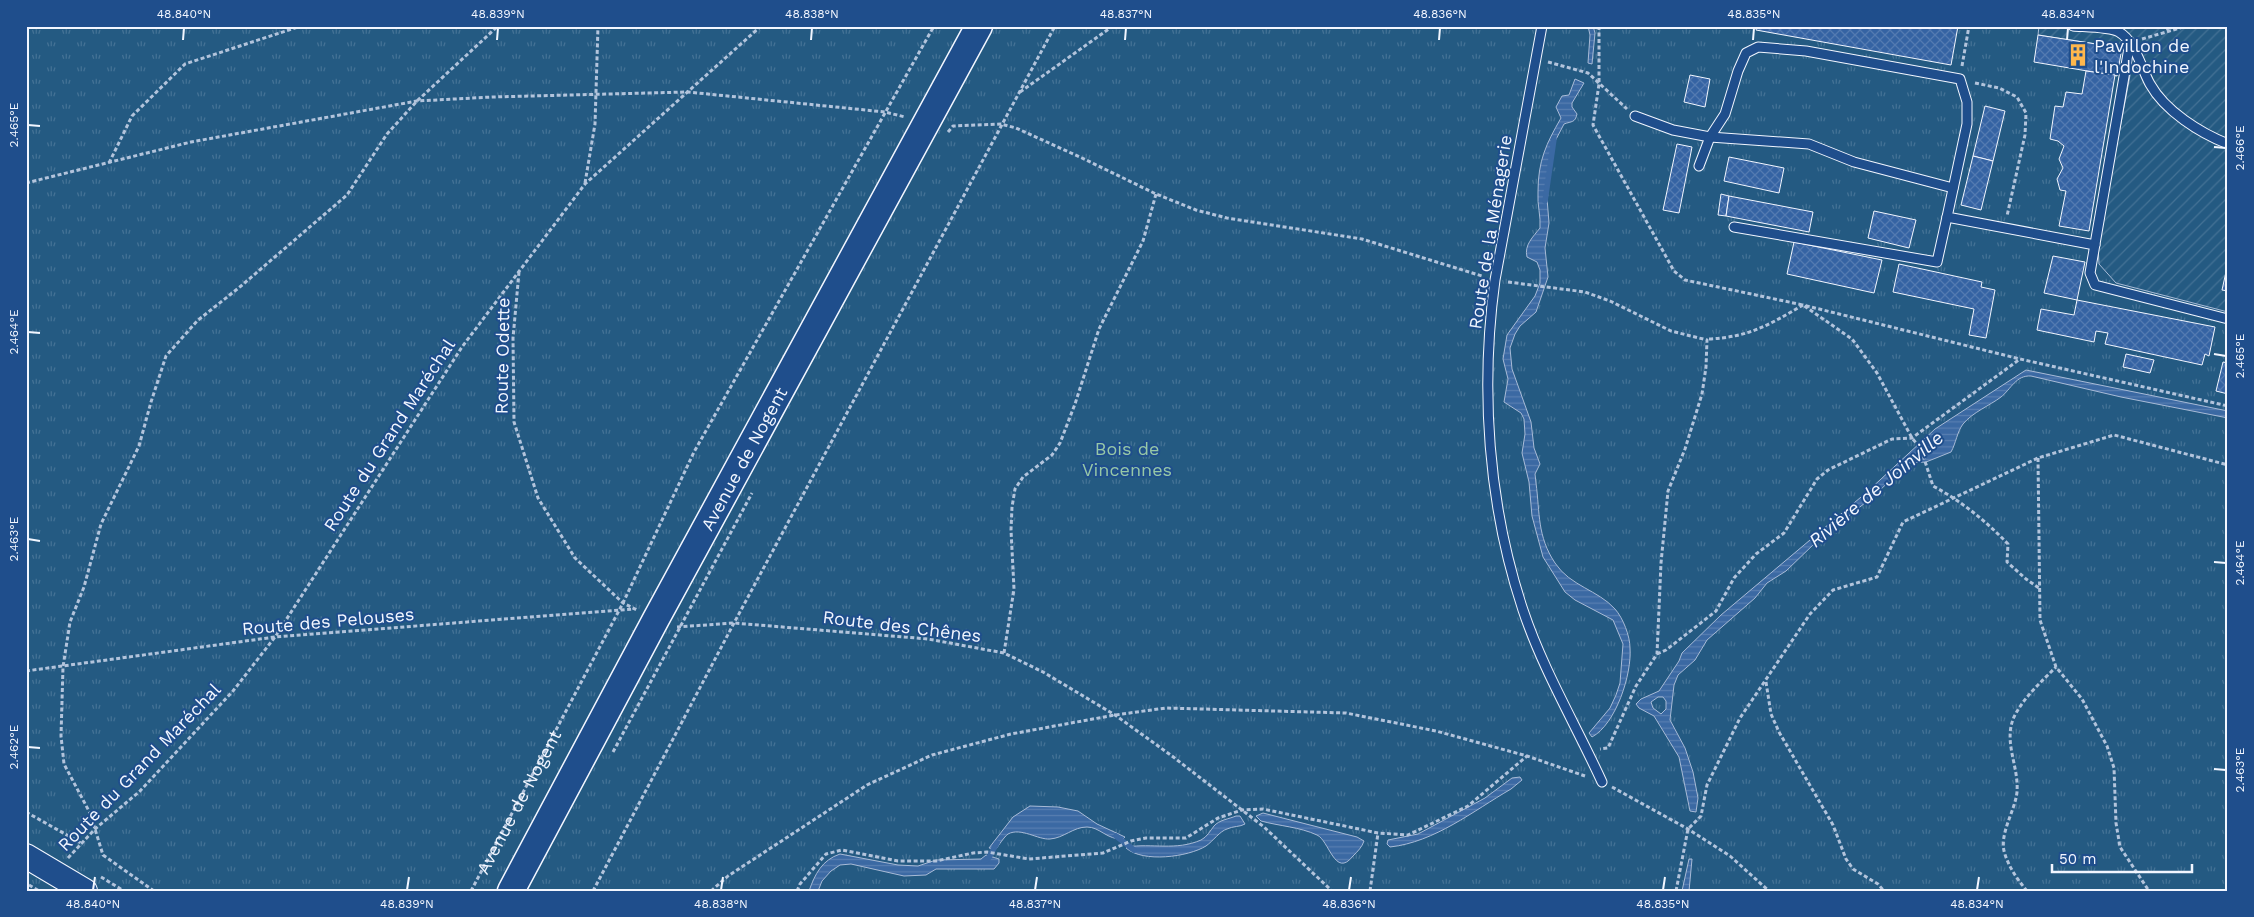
<svg xmlns="http://www.w3.org/2000/svg" width="2254" height="917" viewBox="0 0 2254 917" font-family="'Work Sans',sans-serif">
  <style>
    .park { fill: url(#park-tufts); stroke: #a8bbd7 }
    .garden { fill: url(#garden-furrows); stroke: #a8bbd7 }
    .water { fill: url(#water-rules); stroke: #a8bbd7; fill-rule: evenodd }
    .lines { fill: none; stroke-linecap: round; stroke-linejoin: round }
    .stream { stroke: #3b69a3; stroke-width: 5.5 }
    .building { fill: url(#building-cross-hatch); stroke: #f2f6ff }
    .lane-casing { stroke: #f2f6ff; stroke-width: 11 }
    .secondary-casing { stroke: #f2f6ff; stroke-width: 26 }
    .primary-casing { stroke: #f2f6ff; stroke-width: 29 }
    .path { stroke: #b3c4dc; stroke-width: 3; stroke-dasharray: 4 2.5; stroke-linecap: butt }
    .lane { stroke: #1f4e8c; stroke-width: 9 }
    .secondary { stroke: #1f4e8c; stroke-width: 24 }
    .primary { stroke: #1f4e8c; stroke-width: 26 }
    .ticks { fill: none; stroke: #f2f6ff; stroke-width: 2 }
    .labels { text-anchor: middle; dominant-baseline: central; stroke-width: 4; stroke-linejoin: round; paint-order: stroke }
    .poi-label { font-size: 18px; fill: #f2f6ff; stroke: #1f4e8c; text-anchor: start }
    .street-label { font-size: 18px; fill: #f2f6ff; stroke: #1f4e8c }
    .park-label { font-size: 18px; fill: #97c8a6; stroke: #1f4e8c }
    .water-label { font-size: 19px; font-style: italic; fill: #f2f6ff; stroke: #1f4e8c }
    .neatline { fill: none; stroke: #f2f6ff; stroke-width: 2 }
    .ticks-label { font-size: 12px; text-anchor: middle; fill: #f2f6ff }
  </style>
  <defs>
    <pattern id="park-tufts" width="24" height="20" patternUnits="userSpaceOnUse" patternTransform="scale(1.25)"><rect width="24" height="20" fill="#245a82"/><path d="M3 7l-1-3M5 7V3M7 7l1-3M15 17l-1-3M17 17v-4M19 17l1-3" fill="none" stroke="#447295"/></pattern>
    <pattern id="garden-furrows" width="10" height="10" patternUnits="userSpaceOnUse" patternTransform="scale(1.25)"><rect width="10" height="10" fill="#245a82"/><path d="M-1 1l2-2M0 10L10 0M9 11l2-2" fill="none" stroke="#447295"/></pattern>
    <pattern id="water-rules" width="6" height="5" patternUnits="userSpaceOnUse" patternTransform="scale(1.25)"><rect width="6" height="5" fill="#3b69a3"/><path d="M0 2.5h6" fill="none" stroke="#587fb1"/></pattern>
    <pattern id="building-cross-hatch" width="8" height="8" patternUnits="userSpaceOnUse" patternTransform="scale(1.25)"><rect width="8" height="8" fill="#3563a3"/><path d="M0 0l8 8M0 8l8-8" fill="none" stroke="#537ab1"/></pattern>
  </defs>
  <rect width="100%" height="100%" fill="#1f4e8c"/>
  <rect class="park" x="26" y="26" width="2202" height="865"/>
  <polygon class="garden" points="2039,26 2228,26 2228,312 2116,283 2099,264 2098,245 2131,70 2122,48 2038,35"/>
  <g class="water">
    <polygon points="1588,26 1593,26 1595,33 1592,64 1588,63 1590,35"/>
    <path d="M1575,79L1584,83L1572,103V107L1577,114C1575,123 1572,121 1564,124L1552,147L1546,186L1549,223L1545,248L1548,277L1536,312L1520,326L1515,334L1510,348L1512,369L1531,422L1534,448L1540,464L1535,474L1536,483C1540,513 1537,536 1555,563C1570,586 1598,590 1615,609C1623,618 1630,636 1630,648C1632,674 1616,724 1592,737L1589,733L1610,708L1616,695L1620,683L1623,644L1613,620L1575,600L1565,592L1543,557L1532,516L1529,482L1522,453L1525,434L1524,419L1521,413L1504,402L1508,379L1503,359L1507,335L1535,296L1540,283V270L1537,262L1527,257C1524,245 1533,237 1540,228C1541,216 1537,205 1538,192C1538,161 1546,144 1561,118L1556,107L1562,96L1569,95Z"/>
    <path d="M2026,370L2218,409L2228,411V418L2121,397L2031,376C2016,375 2011,389 2001,397C1989,406 1973,412 1963,424C1957,432 1956,443 1951,452L1926,462L1908,463L1876,494L1814,544L1786,571L1767,583L1755,598L1707,640L1695,660L1678,675L1674,685L1670,720L1685,748L1693,772L1698,798L1696,812L1690,811L1679,757L1654,716L1639,708L1636,704L1641,699L1659,691L1679,661L1682,653L1721,615L1867,492L1935,429ZM1658,697H1663L1666,701V709L1661,714L1653,708L1651,702Z"/>
    <path d="M1520,777L1522,780L1511,789C1473,811 1435,842 1390,847L1387,844L1388,840L1418,834L1485,798L1512,778Z"/>
    <path d="M1030,806L1058,807L1078,811L1097,824L1125,837L1123,839C1107,840 1100,827 1087,827C1073,827 1064,838 1050,839C1038,840 1021,827 1008,834C1004,837 999,845 996,849L989,848L1013,817Z"/>
    <path d="M1263,813L1357,837L1364,841C1362,847 1358,851 1353,856C1335,879 1329,840 1317,835C1300,827 1279,826 1261,821L1256,816Z"/>
    <path d="M1236,816H1240L1245,824C1240,827 1233,826 1227,829C1220,831 1213,841 1206,846C1188,857 1143,863 1126,848L1127,847C1152,843 1176,851 1201,840C1207,837 1210,831 1214,826C1219,820 1229,819 1236,816Z"/>
    <path d="M840,854L898,865L918,866L936,860L981,859L986,855L999,859V863L994,869H936L926,875L904,876L851,864L840,865L831,871L822,881L818,891H809C815,874 822,860 840,854Z"/>
    <polygon points="1689,859 1692,859 1689,891 1682,891"/>
  </g>
  <g class="lines">
    <g class="stream">
      <polyline points="1545,201 1554,139"/>
      <polyline points="1116,836 1134,850"/>
      <polyline points="984,861 988,859 997,843"/>
    </g>
  </g>
  <g class="building">
    <polygon points="1757,26 1958,26 1951,65 1756,30"/>
    <polygon points="2038,35 2122,48 2117,76 2034,62"/>
    <polygon points="2086,71 2115,75 2089,231 2059,226 2066,191 2060,190 2057,179 2063,168 2059,159 2064,146 2058,141 2050,139 2055,106 2063,107 2066,92 2082,94"/>
    <polygon points="1690,75 1710,79 1705,107 1684,102"/>
    <polygon points="1985,106 2005,111 1993,161 1973,156"/>
    <polygon points="1677,144 1692,147 1679,213 1663,210"/>
    <polygon points="1973,156 1993,161 1981,210 1961,205"/>
    <polygon points="1729,157 1784,168 1779,193 1724,181"/>
    <polygon points="1721,194 1729,196 1726,216 1718,215"/>
    <polygon points="1729,196 1813,212 1809,232 1726,216"/>
    <polygon points="1874,211 1916,220 1909,248 1868,238"/>
    <polygon points="1794,242 1882,260 1874,293 1787,274"/>
    <polygon points="2053,256 2085,262 2077,300 2044,293"/>
    <polygon points="1899,264 1982,282 1981,287 1995,290 1986,338 1969,335 1974,309 1893,292"/>
    <polygon points="2226,272 2228,272 2228,291 2222,290"/>
    <polygon points="2077,300 2215,327 2209,356 2205,354 2202,365 2105,344 2108,333 2096,331 2094,342 2037,330 2041,309 2074,315"/>
    <polygon points="2126,354 2154,360 2150,373 2123,367"/>
    <polygon points="2223,362 2228,363 2228,394 2216,391"/>
  </g>
  <g class="lines">
    <defs>
      <g id="lane">
        <path d="M1542,26L1495,280C1480,389 1488,505 1523,610C1543,670 1576,725 1602,782"/>
        <path d="M2073,26C2084,27 2110,27 2119,32C2136,42 2141,68 2150,84C2165,111 2200,133 2228,144"/>
        <polyline points="2130,42 2090,273 2095,285 2228,319"/>
        <polyline points="1635,116 1673,130 1710,137 1809,144 1854,162 1953,188"/>
        <polyline points="1699,166 1710,137 1725,114 1738,71 1746,53 1758,47 1806,51 1960,79 1967,102 1967,124 1947,217 2095,245"/>
        <polyline points="1734,227 1937,262 1947,217"/>
      </g>
      <polyline id="secondary" points="26,856 85,891"/>
      <g id="primary">
        <path id="s2" d="M511,891L656,619L979,26"/>
      </g>
    </defs>
    <use href="#lane" class="lane-casing"/>
    <use href="#secondary" class="secondary-casing"/>
    <use href="#primary" class="primary-casing"/>
    <g class="path">
      <path d="M1599,26V84L1593,125L1674,271L1685,280L1803,305L1852,339L1877,373L1912,438L1921,449L1933,486C1961,501 1986,521 2008,544L2007,562L2026,579L2039,588"/>
      <polyline points="2167,26 2168,31"/>
      <polyline points="2142,39 2187,26"/>
      <polyline points="1548,62 1588,73 1627,109"/>
      <polyline points="1962,66 1969,26"/>
      <polyline points="1975,83 1999,88 2017,97 2026,113 2025,135 2007,216"/>
      <polyline points="1020,92 1113,26"/>
      <polyline points="948,132 953,126 1001,124 1016,128 1082,158 1156,194 1196,210 1227,218 1362,239 1482,276"/>
      <polyline points="109,163 132,116 185,64 301,26"/>
      <polyline points="26,183 191,142 417,101 492,97 688,92 885,112 905,117"/>
      <polyline points="585,183 595,124 598,26"/>
      <polyline points="519,272 513,338 514,422 538,498 575,558 623,603 637,610"/>
      <polyline points="1508,282 1585,292 1610,301 1671,331 1707,340 1706,367 1702,394 1685,449 1668,491 1661,563 1657,654 1636,686 1608,748 1600,749"/>
      <path d="M1709,339C1749,337 1769,325 1803,305L2020,359L2228,406"/>
      <polyline points="2038,458 2040,620 2056,667 2082,699 2107,746 2114,768 2116,823 2120,847 2149,891"/>
      <polyline points="677,627 734,623 928,639 1004,653 1043,672 1115,715 1172,756 1264,827 1332,891"/>
      <polyline points="1004,653 1014,589 1011,530 1012,507 1015,489 1023,477 1052,455 1060,443 1075,404 1099,329 1143,241 1156,194"/>
      <polyline points="1657,654 1666,650 1716,611 1734,578 1756,554 1784,533 1817,479 1828,470 1892,439 1912,438 2020,359"/>
      <polyline points="26,671 275,637 633,609"/>
      <polyline points="1766,682 1771,714 1779,732 1833,825 1846,859 1853,869 1878,884 1884,891"/>
      <polyline points="613,752 752,493"/>
      <polyline points="1612,787 1688,829 1730,856 1769,891"/>
      <polyline points="26,812 81,843"/>
      <polyline points="68,858 95,829 140,791 233,691 275,637 462,347 585,184 761,26"/>
      <polyline points="101,877 124,891"/>
      <polyline points="29,885 39,891"/>
      <polyline points="154,891 103,855 90,813 64,764 61,736 63,667 70,622 84,587 101,524 139,446 151,402 166,356 197,321 241,286 347,195 387,134 417,101 498,26"/>
      <path id="s1" d="M471,891L623,603L694,452L934,26"/>
      <polyline points="593,891 734,623 1055,26"/>
      <polyline points="711,891 728,876 867,785 932,755 1011,734 1115,715 1166,708 1346,713 1436,731 1527,756 1585,776"/>
      <polyline points="797,891 800,884 826,854 842,850 898,861 936,861 973,853 987,852 1029,859 1103,853 1131,841 1146,838 1186,838 1218,818 1242,810 1263,809 1378,833 1408,835 1468,806 1527,756"/>
      <polyline points="1370,891 1378,833"/>
      <polyline points="1676,891 1688,829 1701,816 1707,785 1740,718 1810,614 1833,590 1877,577 1903,522 2038,458 2114,435 2228,465"/>
      <path d="M2027,891C2017,879 2008,866 2004,851C2000,832 2015,811 2017,792C2019,766 2003,742 2014,717C2023,698 2042,681 2056,667"/>
    </g>
    <use href="#lane" class="lane"/>
    <use href="#secondary" class="secondary"/>
    <use href="#primary" class="primary"/>
  </g>
  <path class="ticks" d="M183,40L184,28M497,40L498,28M811,40L812,28M1125,40L1126,28M1439,40L1440,28M1753,40L1754,28M2067,40L2068,28M28,125L40,126M2214,147L2226,148M28,332L40,333M2214,354L2226,356M28,539L40,541M2214,562L2226,563M28,747L40,748M2214,769L2226,770M93,890L95,877M407,890L409,877M721,890L723,877M1035,890L1037,877M1349,890L1351,877M1663,890L1665,877M1977,890L1979,877"/>
  <defs>
    <symbol id="building-bare" viewBox="-9 -9 18 18"><path d="M-4-6H4V6H1V3H-1V6H-4ZM-2.5-4.3h1.7v1.8h-1.7ZM.8-4.3h1.7v1.8H.8ZM-2.5-1h1.7V.8h-1.7ZM.8-1h1.7V.8H.8Z" fill="#ffb74d" stroke="#1f4e8c" stroke-width="2.5" paint-order="stroke"/></symbol>
  </defs>
  <g fill-rule="evenodd">
    <use href="#building-bare" x="2062" y="39" width="32" height="32"/>
  </g>
  <g class="labels">
    <g class="poi-label">
      <text x="2094" y="45">Pavillon de<tspan x="2094" dy="21">l'Indochine</tspan></text>
    </g>
    <g class="street-label">
      <text transform="translate(1490 232) rotate(-81)">Route de la Ménagerie</text>
      <text transform="translate(502 356) rotate(-89)">Route Odette</text>
      <text transform="translate(389 435) rotate(-57)">Route du Grand Maréchal</text>
      <text stroke="none"><textPath href="#s2" startOffset="491">Avenue de Nogent</textPath></text>
      <text transform="translate(328 621) rotate(-5)">Route des Pelouses</text>
      <text transform="translate(902 626) rotate(7)">Route des Chênes</text>
      <text transform="translate(139 767) rotate(-46)">Route du Grand Maréchal</text>
      <text stroke="none"><textPath href="#s1" startOffset="101">Avenue de Nogent</textPath></text>
    </g>
    <g class="park-label">
      <text x="1127" y="448">Bois de<tspan x="1127" dy="21">Vincennes</tspan></text>
    </g>
    <g class="water-label">
      <text transform="translate(1876 489) rotate(-40)">Rivière de Joinville</text>
    </g>
  </g>
  <rect width="2254" height="917" fill="none" stroke="#1f4e8c" stroke-width="55"/>
  <path d="M2052 864v8h140v-8" fill="none" stroke="#f2f6ff" stroke-width="2.5"/>
  <text x="2059" y="864" font-size="15" fill="#f2f6ff" stroke="#1f4e8c" stroke-width="4" paint-order="stroke">50 m</text>
  <rect x="28" y="28" width="2198" height="862" class="neatline"/>
  <g class="ticks-label">
    <text x="184" y="18">48.840°N</text>
    <text x="498" y="18">48.839°N</text>
    <text x="812" y="18">48.838°N</text>
    <text x="1126" y="18">48.837°N</text>
    <text x="1440" y="18">48.836°N</text>
    <text x="1754" y="18">48.835°N</text>
    <text x="2068" y="18">48.834°N</text>
    <text transform="translate(14 125) rotate(-90)" y="4">2.465°E</text>
    <text transform="translate(2240 148) rotate(-90)" y="4">2.466°E</text>
    <text transform="translate(14 332) rotate(-90)" y="4">2.464°E</text>
    <text transform="translate(2240 356) rotate(-90)" y="4">2.465°E</text>
    <text transform="translate(14 539) rotate(-90)" y="4">2.463°E</text>
    <text transform="translate(2240 563) rotate(-90)" y="4">2.464°E</text>
    <text transform="translate(14 747) rotate(-90)" y="4">2.462°E</text>
    <text transform="translate(2240 770) rotate(-90)" y="4">2.463°E</text>
    <text x="93" y="908">48.840°N</text>
    <text x="407" y="908">48.839°N</text>
    <text x="721" y="908">48.838°N</text>
    <text x="1035" y="908">48.837°N</text>
    <text x="1349" y="908">48.836°N</text>
    <text x="1663" y="908">48.835°N</text>
    <text x="1977" y="908">48.834°N</text>
  </g>
</svg>
